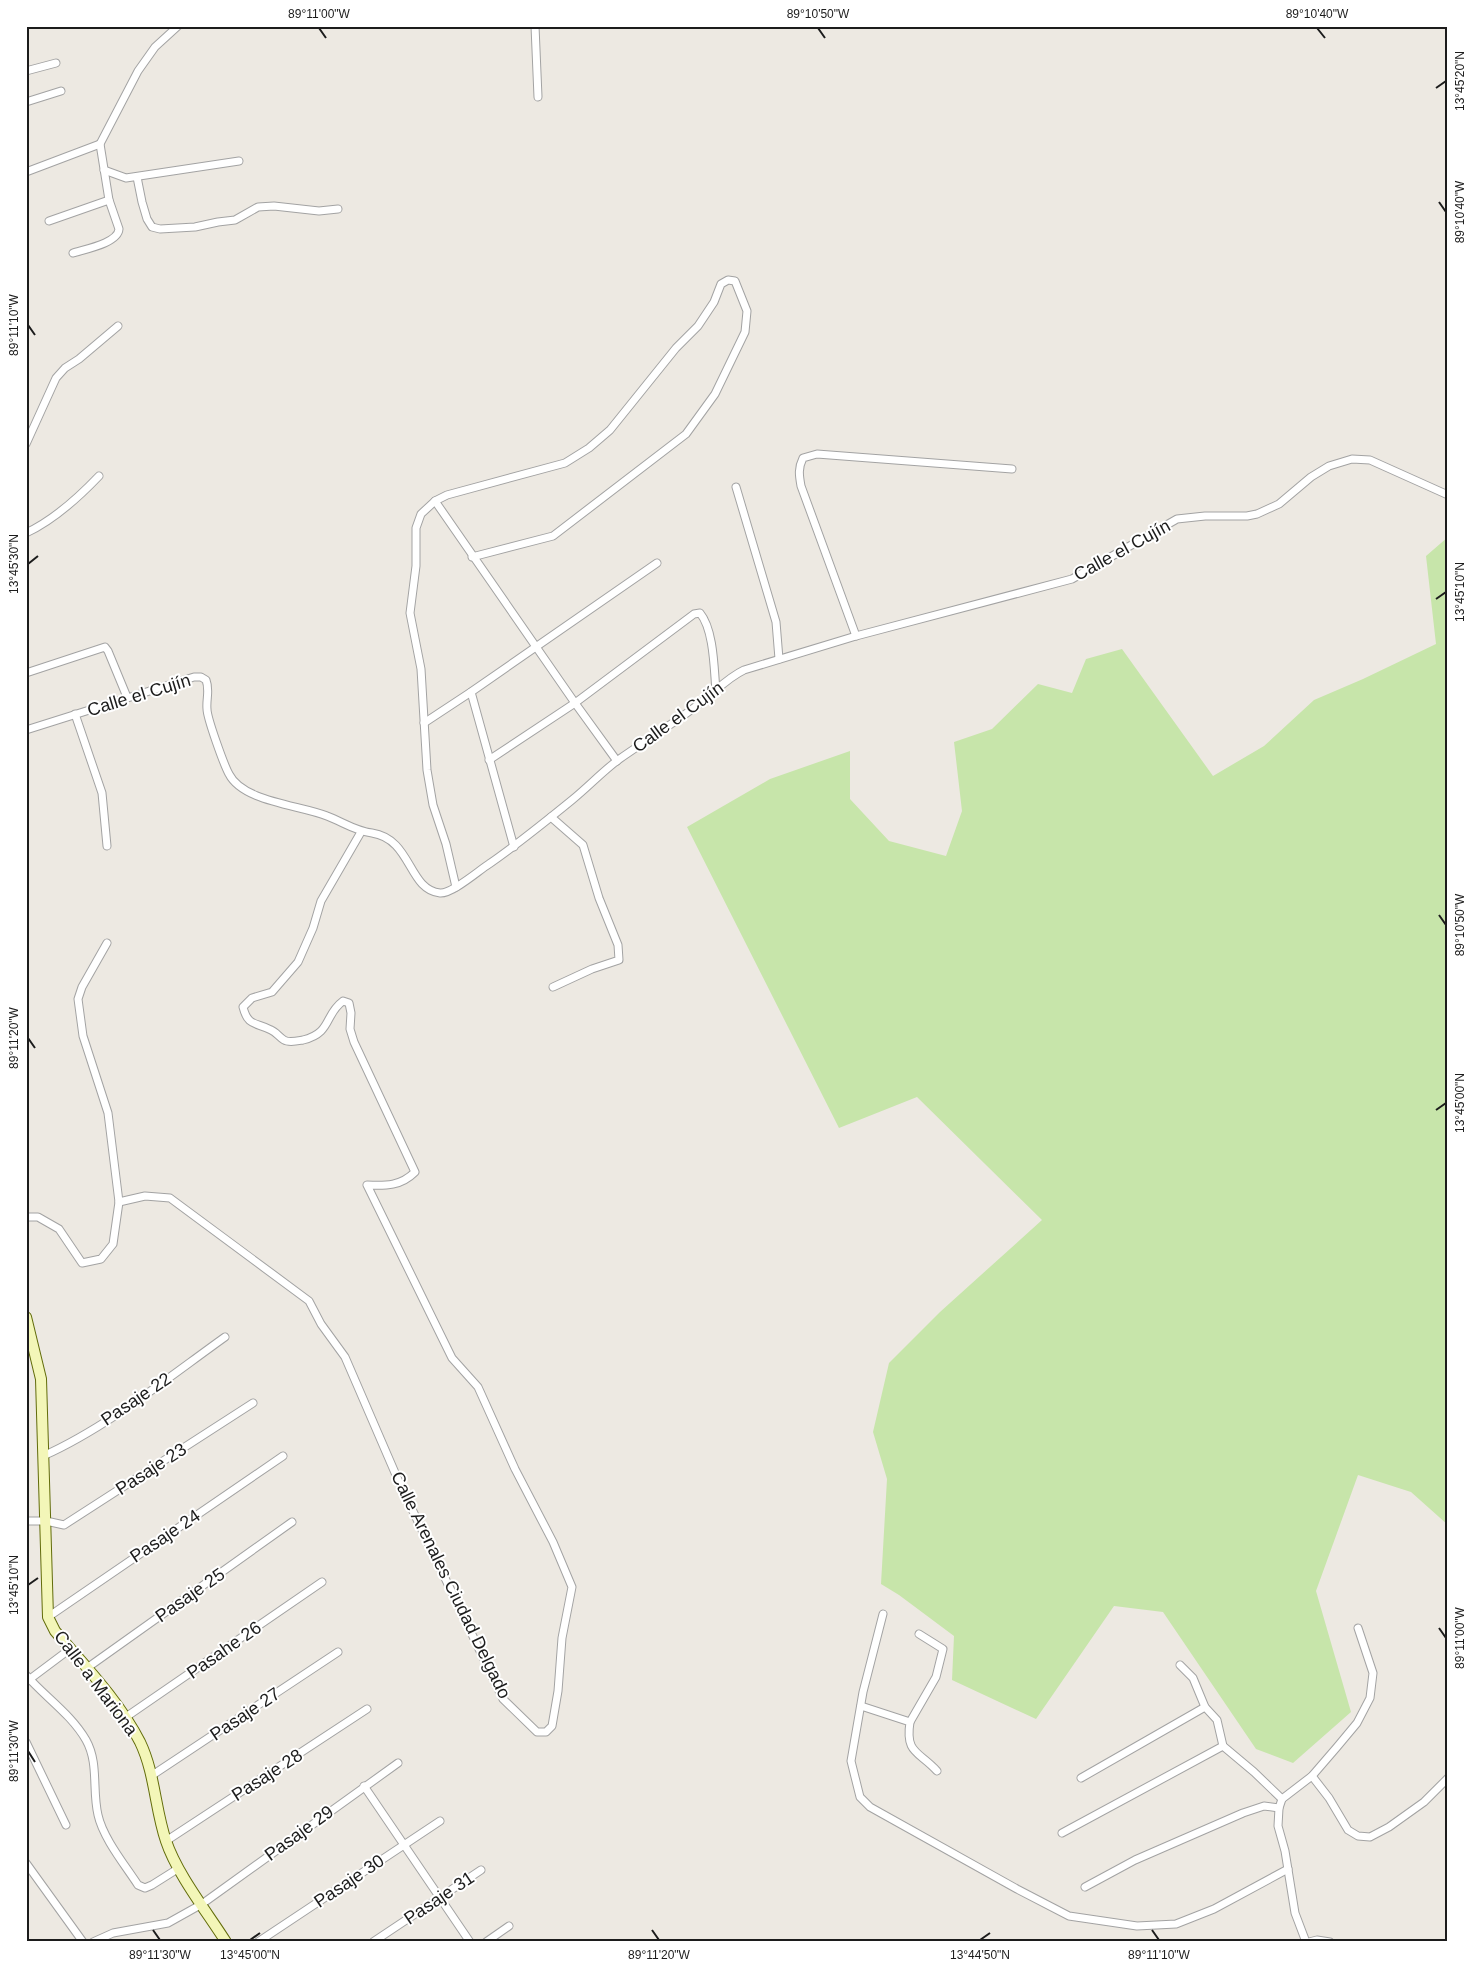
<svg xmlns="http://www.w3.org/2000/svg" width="1474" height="1968" viewBox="0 0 1474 1968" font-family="Arial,sans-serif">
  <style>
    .grass { fill: #c7e5aa }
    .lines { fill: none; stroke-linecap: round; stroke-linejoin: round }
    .street-casing { stroke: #a3a3a3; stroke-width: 9 }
    .secondary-casing { stroke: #626c0a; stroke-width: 12 }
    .street { stroke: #fff; stroke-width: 7 }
    .secondary { stroke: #f3f6b8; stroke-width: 10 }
    .ticks { fill: none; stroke: #1c1c1c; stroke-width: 2 }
    .labels { text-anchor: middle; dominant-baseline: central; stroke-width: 4; stroke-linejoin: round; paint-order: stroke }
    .street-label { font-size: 18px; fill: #1c1c1c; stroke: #fff }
    .neatline { fill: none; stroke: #1c1c1c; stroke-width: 2 }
    .ticks-label { font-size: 12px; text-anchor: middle; fill: #1c1c1c }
  </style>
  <rect width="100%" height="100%" fill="#ede9e2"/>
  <polygon class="grass" points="1448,537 1448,1525 1411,1492 1358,1475 1316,1591 1351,1712 1293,1763 1256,1749 1163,1612 1114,1606 1036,1719 952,1680 954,1636 899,1595 881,1584 887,1479 873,1432 889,1363 940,1312 1042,1220 917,1097 839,1128 687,827 770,779 850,751 850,799 889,841 946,856 962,811 954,742 992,729 1038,684 1072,693 1086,659 1122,649 1213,776 1264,746 1314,700 1363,679 1436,644 1426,556"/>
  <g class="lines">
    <defs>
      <g id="street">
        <polyline points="535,26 538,97"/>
        <polyline points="26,71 56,63"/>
        <polyline points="26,102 61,91"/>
        <polyline points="104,170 126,178 239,161"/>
        <polyline points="26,172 100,144"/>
        <polyline points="137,177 142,202 147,219 152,227 160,229 195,227 218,222 235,220 258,207 274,206 319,211 338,209"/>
        <polyline points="49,221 109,200"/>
        <path d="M73,253C86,249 118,243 119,229L109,200L100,144L138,71L155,47L178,26"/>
        <polyline points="26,444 56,378 65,368 79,359 118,326"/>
        <polyline points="736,487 776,622 779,659"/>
        <polyline points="435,501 575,703 617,761"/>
        <path d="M26,533C54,520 78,498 99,476"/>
        <path d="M856,636L801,486C799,475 798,468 803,458L817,454L1012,469"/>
        <polyline points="26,673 105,647 108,651 127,697"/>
        <polyline points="471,692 514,847"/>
        <polyline points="75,714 102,793 107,846"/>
        <polyline points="424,723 471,692 657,563"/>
        <path d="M26,730L194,677H201L206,680C210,690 206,699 207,709C207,718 224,765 229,774C243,802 300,805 327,816C343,822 355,831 372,833C412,839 408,890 440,893C452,894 478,871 489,864C518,844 545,822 572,800C588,787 602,772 618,760C645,741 673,724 699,704C715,692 727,678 744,670L856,636L1072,579L1177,519L1205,516H1247L1257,514L1279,504L1311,477L1329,466L1352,459L1370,460L1448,495"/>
        <path d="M489,760L575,703L694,614L700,613C714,630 714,669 716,691"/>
        <polyline points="551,817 583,845 599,898 618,945 619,960 592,969 553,987"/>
        <polyline points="456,887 446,844 433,805 427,770 421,669 410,613 416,566 416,528 421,514 435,501 447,495 565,463 589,448 610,430 676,348 698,326 714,302 721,284 728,280 735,281 747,311 745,332 715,394 686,434 553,536 472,557"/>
        <path d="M119,1202L145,1196L170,1198L309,1301L321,1324L345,1357L399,1482L503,1699L537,1732H546L552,1726L558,1691L562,1638L572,1587L553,1542L515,1469L478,1387L452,1358L367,1185C386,1186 401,1186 415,1172L354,1042L350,1029L351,1013L349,1003L343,1001C324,1015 332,1033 303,1040C297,1041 289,1043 284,1040C279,1037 276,1032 271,1030C256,1022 248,1027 243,1007L252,998L272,992L298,962L313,928L321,901L361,832"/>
        <polyline points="26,1217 38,1217 59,1229 82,1263 101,1259 113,1244 119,1202 108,1113 83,1036 78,999 82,987 107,943"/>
        <path d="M43,1456C106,1428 169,1377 225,1337"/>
        <polyline points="26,1521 46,1521 64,1525 253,1403"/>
        <polyline points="883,1614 863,1692 851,1761 860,1797 870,1807 1017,1889 1069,1916 1137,1926 1176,1924 1214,1909 1288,1869"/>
        <polyline points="48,1617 283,1456"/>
        <polyline points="1180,1665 1193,1678 1205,1707 1217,1720 1223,1746 1254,1772 1282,1799"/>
        <polyline points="87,1668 292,1522"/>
        <path d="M26,1675C45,1697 71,1714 86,1740C99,1763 92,1790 98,1815C103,1838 125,1865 138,1885L145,1888L152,1885L179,1868"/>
        <polyline points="26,1682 70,1649"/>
        <path d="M861,1706L910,1722C905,1754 919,1751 937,1771"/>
        <polyline points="126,1717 322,1582"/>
        <polyline points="910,1722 936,1677 943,1649 919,1634"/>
        <polyline points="26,1742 66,1825"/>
        <polyline points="151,1776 338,1652"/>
        <polyline points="1312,1776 1329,1798 1348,1830 1358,1836 1370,1837 1389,1827 1424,1802 1448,1778"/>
        <polyline points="1081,1778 1205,1707"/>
        <polyline points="364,1786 470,1942"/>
        <polyline points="1062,1833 1223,1746"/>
        <polyline points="166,1841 367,1709"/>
        <polyline points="26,1863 83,1942"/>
        <polyline points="1085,1887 1135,1860 1243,1813 1264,1806 1279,1808"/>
        <polyline points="93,1942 113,1933 168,1923 202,1904 398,1763"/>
        <polyline points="258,1942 440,1821"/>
        <polyline points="373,1942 481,1870"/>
        <polyline points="486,1942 509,1926"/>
        <polyline points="1306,1942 1295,1913 1285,1851 1278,1826 1279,1808 1282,1799 1312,1776 1337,1747 1357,1723 1370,1698 1373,1673 1358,1628"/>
        <polyline points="1309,1942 1317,1940 1330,1942"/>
      </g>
      <path id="secondary" d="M26,1317L41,1379L48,1617L55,1631C85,1666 119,1701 140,1742C155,1773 155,1809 166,1841C177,1874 207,1912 226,1942"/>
    </defs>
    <use href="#street" class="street-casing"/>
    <use href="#secondary" class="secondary-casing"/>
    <use href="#street" class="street"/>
    <use href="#secondary" class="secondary"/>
  </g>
  <path class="ticks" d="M319,28L326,38M818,28L825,38M1317,28L1325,38M1436,88L1446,81M1439,202L1446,212M28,325L35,335M28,564L38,556M1436,599L1446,592M1439,915L1446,925M28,1038L35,1048M1436,1110L1446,1103M28,1585L38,1578M1439,1628L1446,1638M28,1751L35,1762M153,1930L160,1940M652,1930L659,1940M1152,1930L1159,1940M250,1940L260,1933M980,1940L990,1933"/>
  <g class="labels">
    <g class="street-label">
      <text transform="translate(1122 550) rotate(-29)">Calle el Cujín</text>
      <text transform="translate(139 695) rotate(-17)">Calle el Cujín</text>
      <text transform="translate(678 717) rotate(-36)">Calle el Cujín</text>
      <text transform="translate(136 1399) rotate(-34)">Pasaje 22</text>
      <text transform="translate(151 1469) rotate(-33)">Pasaje 23</text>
      <text transform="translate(165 1536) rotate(-34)">Pasaje 24</text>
      <text transform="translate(451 1585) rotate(64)">Calle Arenales Ciudad Delgado</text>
      <text transform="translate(190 1595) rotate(-35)">Pasaje 25</text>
      <text transform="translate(224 1650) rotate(-35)">Pasahe 26</text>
      <text transform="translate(96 1683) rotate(53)">Calle a Mariona</text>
      <text transform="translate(245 1714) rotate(-34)">Pasaje 27</text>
      <text transform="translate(267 1775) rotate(-33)">Pasaje 28</text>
      <text transform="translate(299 1833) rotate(-36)">Pasaje 29</text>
      <text transform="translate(349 1881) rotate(-34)">Pasaje 30</text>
      <text transform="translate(439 1898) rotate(-34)">Pasaje 31</text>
    </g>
  </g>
  <rect width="1474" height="1968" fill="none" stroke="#ffffff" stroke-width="55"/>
  <rect x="28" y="28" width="1418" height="1912" class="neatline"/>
  <g class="ticks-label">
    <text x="319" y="18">89°11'00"W</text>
    <text x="818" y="18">89°10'50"W</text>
    <text x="1317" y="18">89°10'40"W</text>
    <text transform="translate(1460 81) rotate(-90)" y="4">13°45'20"N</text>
    <text transform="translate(1460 212) rotate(-90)" y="4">89°10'40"W</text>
    <text transform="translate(14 325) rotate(-90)" y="4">89°11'10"W</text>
    <text transform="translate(14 564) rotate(-90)" y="4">13°45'30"N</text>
    <text transform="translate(1460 592) rotate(-90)" y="4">13°45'10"N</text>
    <text transform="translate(1460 925) rotate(-90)" y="4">89°10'50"W</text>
    <text transform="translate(14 1038) rotate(-90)" y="4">89°11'20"W</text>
    <text transform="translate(1460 1103) rotate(-90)" y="4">13°45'00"N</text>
    <text transform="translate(14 1585) rotate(-90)" y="4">13°45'10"N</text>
    <text transform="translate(1460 1638) rotate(-90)" y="4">89°11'00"W</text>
    <text transform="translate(14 1751) rotate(-90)" y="4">89°11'30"W</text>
    <text x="160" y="1959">89°11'30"W</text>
    <text x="250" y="1959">13°45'00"N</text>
    <text x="659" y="1959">89°11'20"W</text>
    <text x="980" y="1959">13°44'50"N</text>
    <text x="1159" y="1959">89°11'10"W</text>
  </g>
</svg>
